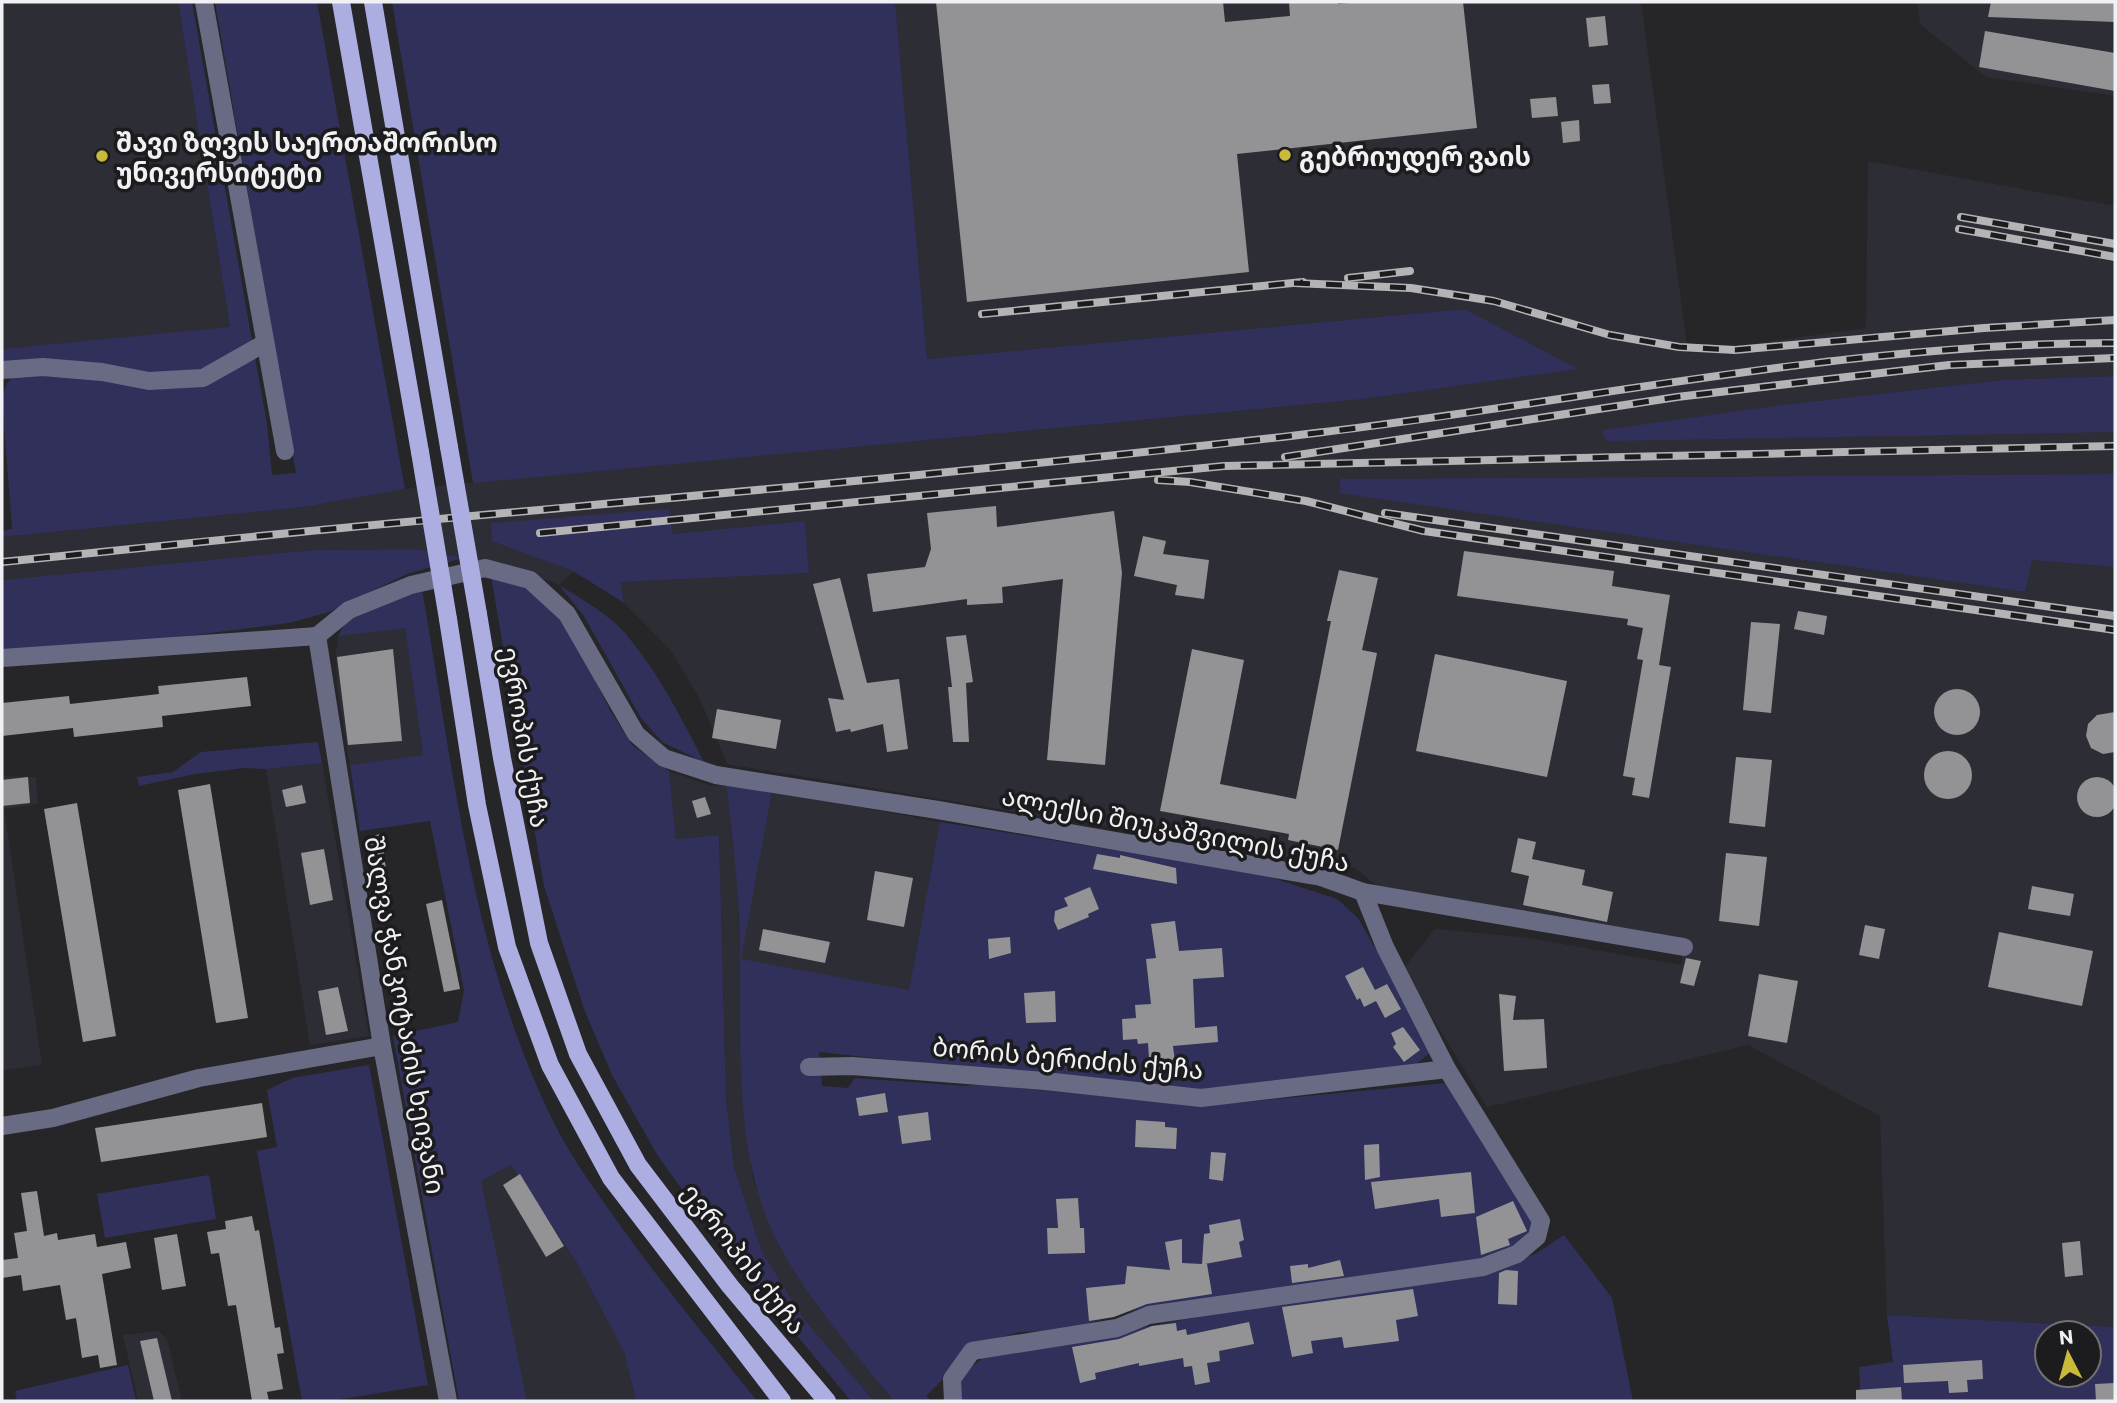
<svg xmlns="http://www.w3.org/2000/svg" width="2117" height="1403" viewBox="0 0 2117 1403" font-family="Commissioner,'Noto Sans Georgian',sans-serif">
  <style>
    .built { fill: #2d2e35 }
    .green { fill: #31305a; fill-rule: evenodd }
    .building { fill: #939396 }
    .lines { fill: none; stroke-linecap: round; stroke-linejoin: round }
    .minor { stroke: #696a83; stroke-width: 18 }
    .major { stroke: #acaee1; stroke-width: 18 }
    .rail-casing { stroke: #b4b4b6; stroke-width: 8 }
    .rail { stroke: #1c1c1f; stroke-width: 5; stroke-dasharray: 16; stroke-linecap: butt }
    .major-bridge { stroke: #acaee1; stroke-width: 18 }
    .poi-dot { fill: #c9ba3a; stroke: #1c1c1f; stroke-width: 2.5 }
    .labels { text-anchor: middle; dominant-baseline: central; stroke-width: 7; stroke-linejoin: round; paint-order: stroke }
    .poi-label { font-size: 26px; font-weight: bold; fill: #f1f1f3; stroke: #1c1c1f; text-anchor: start }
    .street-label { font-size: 26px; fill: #f1f1f3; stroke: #1c1c1f }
  </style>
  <rect width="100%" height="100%" fill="#262628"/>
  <g class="built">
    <polygon points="2,2 178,2 230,328 2,349"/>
    <polygon points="895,2 1641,2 1688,353 1866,328 1868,161 2115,206 2115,376 2001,380 1782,405 1603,430 2115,432 2115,474 1340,479 1339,492 2025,592 2031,560 2115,567 2115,1327 1887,1315 1880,1116 1748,1045 1487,1107 1403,969 1435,929 1522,937 1681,965 1685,940 1380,888 1355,868 727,764 699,697 671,651 624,603 621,582 809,573 805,521 673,534 669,509 493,541 574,571 559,585 503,563 463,558 416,549 313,550 2,580 2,537 304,507 405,489 1364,399 1577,369 1465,309 927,359"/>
    <polygon points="1917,2 2115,2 2115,96 1986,77 1920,24"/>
    <polygon points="405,627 423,756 350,765 337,687 336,652 338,636"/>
    <polygon points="322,763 369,1036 310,1045 266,769"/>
    <polygon points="669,771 711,786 726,785 736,857 740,954 772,791 940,822 909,990 740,960 743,1101 753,1179 779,1246 817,1306 894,1401 874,1401 804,1319 762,1252 734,1167 726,1099 719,835 676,839"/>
    <polygon points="2,776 36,777 38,804 4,809 42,1065 2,1070"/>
    <polygon points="511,1165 576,1261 624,1352 636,1401 525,1401 481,1181"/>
    <polygon points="158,1331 167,1339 182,1401 138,1401 123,1335"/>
  </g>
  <g class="green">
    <polygon points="178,2 192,2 253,346 192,374 2,366 2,349 230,327"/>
    <polygon points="215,2 317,2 405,489 304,507 2,537 2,531 12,529 2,397 7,383 13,377 44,373 148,385 255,357 267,424 272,475 296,473"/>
    <polygon points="392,2 895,2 927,359 1465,309 1578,369 1364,399 473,483"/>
    <polygon points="2115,376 2115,432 1606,441 1602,430 1782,405 2001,380"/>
    <polygon points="2115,474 2115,567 2032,560 2025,592 1339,493 1340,479"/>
    <polygon points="669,509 673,534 805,521 809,573 621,582 624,603 573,571 492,541 491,523"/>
    <polygon points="416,549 463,558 407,574 329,612 289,623 123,644 2,651 2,580 313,550"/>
    <polygon points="491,576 504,578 529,590 566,623 611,712 632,745 669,771 676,839 719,835 726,1099 734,1167 762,1252 804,1319 874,1401 851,1401 722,1245 658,1156 612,1075 584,1009 544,886"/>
    <path d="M559,585C581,599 607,613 625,633C658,672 681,717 704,762L662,742L641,718L584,616Z"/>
    <path d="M422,589C453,768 472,958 554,1123C571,1157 595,1190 617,1221C661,1283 710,1342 757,1401H636L624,1352L576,1261L511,1165L481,1181L527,1401H459L393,1036L458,1022L464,990L430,821L360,831L350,765L423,755L405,628L338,636L350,616Z"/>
    <polygon points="318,742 322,763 266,769 244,768 195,774 139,786 137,777 173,772 201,752"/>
    <path d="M726,785L772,791L741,959L909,990L940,822L1257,873L1337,899L1358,918L1425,1036L1431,1052L1410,1069L1205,1093L819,1052L822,1086L848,1088L855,1078L965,1086L981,1084L1202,1106L1446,1083L1532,1222C1529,1240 1513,1247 1498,1257L1220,1296L1135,1310L1062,1331L1018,1332L973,1346L959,1354L947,1375L926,1396L932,1401H894C854,1352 811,1304 780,1247C734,1161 741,1055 740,960C740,901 734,844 726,785Z"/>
    <polygon points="369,1065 428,1385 330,1401 302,1401 257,1151 277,1147 267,1090 292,1078"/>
    <polygon points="209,1175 216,1219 105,1238 97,1194"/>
    <polygon points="1564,1235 1612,1298 1633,1401 960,1401 956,1396 965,1372 983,1358 1271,1303 1499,1268 1537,1253"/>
    <path d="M1887,1315L2115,1327V1401H1861L1859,1367L1893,1362ZM2047,1333H2089V1375H2047Z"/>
    <polygon points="128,1365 136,1401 17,1401 15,1391"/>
  </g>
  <g class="building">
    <polygon points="936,2 1223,2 1225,22 1290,16 1289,2 1338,2 1338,4 1363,2 1463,2 1477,128 1237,154 1249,272 967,302"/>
    <polygon points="1991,2 2115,2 2115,22 1988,17"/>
    <polygon points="1605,16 1608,45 1589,47 1586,18"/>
    <polygon points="1985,31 2115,53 2115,91 1979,67"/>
    <polygon points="1609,84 1611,103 1594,104 1592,85"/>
    <polygon points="1556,97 1558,116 1532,118 1530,99"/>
    <polygon points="1579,120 1580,141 1563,143 1561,122"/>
    <polygon points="996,506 997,527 1114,511 1122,573 1105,765 1047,760 1063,579 1002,587 1003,603 967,605 967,599 873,612 867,574 925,567 931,549 927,513"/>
    <polygon points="1143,536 1166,541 1163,554 1209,560 1204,599 1175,595 1177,585 1134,576"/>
    <polygon points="1464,551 1614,571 1612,586 1670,595 1659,665 1671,667 1649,798 1632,795 1635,778 1623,776 1643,660 1637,659 1643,628 1627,625 1628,619 1457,596"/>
    <polygon points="1339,570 1378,578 1362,650 1377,653 1338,850 1288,840 1289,834 1160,811 1192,649 1244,660 1220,784 1296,799 1331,621 1327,621"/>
    <polygon points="840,578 867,683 899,679 908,749 887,752 883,724 851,732 850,729 836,732 828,698 844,700 813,584"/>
    <polygon points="1798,611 1827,616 1824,635 1794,629"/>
    <polygon points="1751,622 1780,624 1771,713 1743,710"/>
    <polygon points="966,635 973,682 966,683 969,742 953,742 948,687 952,687 946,637"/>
    <polygon points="393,649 402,741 348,745 337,657"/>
    <polygon points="1435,654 1567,681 1547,777 1416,751"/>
    <polygon points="247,677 251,706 162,716 163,727 74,737 73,728 2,736 2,703 69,696 70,704 159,694 158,686"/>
    <circle cx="1957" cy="712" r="23"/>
    <polygon points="717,709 781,720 776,749 712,738"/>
    <polygon points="2115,712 2115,752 2103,754 2091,748 2086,736 2088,724 2097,715"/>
    <circle cx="1948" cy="775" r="24"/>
    <polygon points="1736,757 1772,760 1765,827 1729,823"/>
    <polygon points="28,777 30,803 2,806 2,780"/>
    <circle cx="2097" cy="797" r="20"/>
    <polygon points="210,784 248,1018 216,1023 178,790"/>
    <polygon points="302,785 306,803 286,807 282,790"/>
    <polygon points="705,797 711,814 697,818 692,801"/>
    <polygon points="77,803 116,1036 83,1042 44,809"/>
    <polygon points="381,834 390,897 376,899 367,837"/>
    <polygon points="1518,838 1536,842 1532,859 1585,870 1582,885 1613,892 1607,922 1523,905 1529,876 1511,872"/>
    <polygon points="324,849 333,900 310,905 301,853"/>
    <polygon points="1726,853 1767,857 1759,926 1719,921"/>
    <polygon points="1097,854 1120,858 1120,855 1176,868 1177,884 1093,869"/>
    <polygon points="875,871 913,878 904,927 867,920"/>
    <polygon points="2032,886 2074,894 2070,916 2028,909"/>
    <polygon points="1090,887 1099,909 1088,914 1089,917 1058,930 1054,921 1055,911 1068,906 1064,898"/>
    <polygon points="442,900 460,989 444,992 426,904"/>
    <polygon points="1175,921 1179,951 1222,948 1224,977 1193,979 1195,1028 1217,1026 1218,1042 1173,1046 1176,1070 1150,1073 1148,1043 1138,1044 1137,1039 1123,1040 1122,1019 1136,1018 1135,1005 1151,1004 1146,959 1156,958 1151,924"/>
    <polygon points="1865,925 1885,929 1879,959 1859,955"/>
    <polygon points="763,929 830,942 825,963 759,950"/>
    <polygon points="1999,932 2093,951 2082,1006 1988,987"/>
    <polygon points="1010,937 1011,953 989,959 988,939"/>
    <polygon points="1686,958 1701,961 1694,986 1680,983"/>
    <polygon points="1363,967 1375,990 1387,984 1401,1009 1385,1018 1376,1001 1364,1007 1360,998 1357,1000 1345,976"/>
    <polygon points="1759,974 1798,981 1787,1043 1748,1036"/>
    <polygon points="338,987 348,1031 326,1035 318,991"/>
    <polygon points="1055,991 1056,1022 1026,1023 1024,993"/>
    <polygon points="1499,994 1516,996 1513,1020 1544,1019 1547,1068 1504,1071"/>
    <polygon points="1403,1027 1420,1050 1404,1062 1393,1047 1396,1044 1391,1033"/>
    <polygon points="885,1093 888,1112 859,1116 856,1098"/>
    <polygon points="262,1103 267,1137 101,1162 95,1128"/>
    <polygon points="928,1112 931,1140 902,1144 898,1116"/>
    <polygon points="1136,1120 1165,1122 1165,1127 1177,1128 1176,1149 1135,1147"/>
    <polygon points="1379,1144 1380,1177 1365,1180 1364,1145"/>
    <polygon points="1211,1152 1226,1153 1223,1181 1209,1179"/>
    <polygon points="1471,1172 1475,1213 1441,1217 1439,1199 1375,1209 1371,1182"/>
    <polygon points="520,1174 564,1246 546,1257 503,1185"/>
    <polygon points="37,1191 44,1236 57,1233 58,1240 95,1234 97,1247 126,1242 131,1268 102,1274 117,1365 100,1368 98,1355 82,1358 76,1318 66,1320 60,1285 23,1291 21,1275 2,1278 2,1260 18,1258 14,1233 27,1231 21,1193"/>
    <polygon points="1078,1198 1080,1228 1084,1228 1085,1253 1048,1254 1047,1228 1058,1228 1056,1199"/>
    <polygon points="1513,1201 1527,1231 1508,1239 1510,1245 1481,1255 1476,1217"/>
    <polygon points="252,1216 255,1231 259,1230 275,1328 280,1327 284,1353 277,1354 283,1389 267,1392 269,1401 252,1401 236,1305 228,1306 219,1253 211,1254 207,1232 226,1229 225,1221"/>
    <polygon points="1240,1219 1244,1240 1239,1242 1242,1257 1205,1264 1207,1264 1212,1294 1147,1304 1114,1317 1089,1321 1086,1288 1125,1284 1127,1266 1170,1270 1165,1242 1182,1239 1182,1263 1202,1264 1204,1234 1210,1233 1209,1225"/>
    <polygon points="177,1234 186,1286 162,1290 154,1238"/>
    <polygon points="2080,1241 2083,1275 2065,1277 2062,1243"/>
    <polygon points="1340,1260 1344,1276 1292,1283 1290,1266 1308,1264 1308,1268"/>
    <polygon points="1506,1270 1518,1271 1517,1305 1498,1304 1499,1273"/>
    <polygon points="1413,1289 1418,1316 1396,1320 1399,1341 1344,1348 1342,1337 1311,1341 1313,1353 1292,1357 1282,1307"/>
    <polygon points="1249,1322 1254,1344 1219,1351 1220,1361 1207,1363 1210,1382 1195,1385 1192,1366 1184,1367 1183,1358 1139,1366 1139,1363 1095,1373 1096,1379 1080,1383 1072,1347 1119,1339 1152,1326 1176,1323 1177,1331 1186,1329 1187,1335"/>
    <polygon points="157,1338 172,1401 154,1401 140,1341"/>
    <polygon points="1982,1360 1983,1379 1967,1380 1968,1392 1949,1393 1948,1381 1904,1383 1903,1365"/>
    <polygon points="2115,1383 2115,1401 2096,1401 2095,1384"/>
    <polygon points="1901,1387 1902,1401 1856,1401 1856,1390"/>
  </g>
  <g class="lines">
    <g class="minor">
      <polyline points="204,2 285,451"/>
      <polyline points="2,370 43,367 102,372 149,381 203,378 265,343"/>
      <polyline points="317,636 349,610 411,585 485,568 530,580 567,614 636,734 664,758 716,775 938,810 1321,877 1363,892 1684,947"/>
      <polyline points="317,636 382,1046 448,1401"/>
      <polyline points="2,658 317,636"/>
      <polyline points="809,1067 852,1066 1045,1081 1201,1098 1447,1069"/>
      <polyline points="2,1126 53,1118 199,1078 382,1046"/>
      <polyline points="953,1401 952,1379 972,1351 1117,1328 1149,1315 1483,1267 1517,1254 1537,1237 1541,1221 1447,1069 1385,947 1363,892"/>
    </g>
    <g class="major">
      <polyline points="341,2 420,452"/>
      <polyline points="373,2 449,447"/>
      <polyline points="478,614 502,758 539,943 578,1054 638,1165 730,1286 827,1401"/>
      <polyline points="448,619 477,805 507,947 550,1065 611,1178 782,1401"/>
    </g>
    <defs>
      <g id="rail">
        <polyline points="1961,217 2115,244"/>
        <polyline points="1959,229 2115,257"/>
        <polyline points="1348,278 1410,271"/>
        <polyline points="1294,283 1411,288 1494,301 1610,335 1679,347 1735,350 1984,328 2115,320"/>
        <polyline points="982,314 1303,282"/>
        <polyline points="1285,457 1677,397 1949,365 2115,358"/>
        <polyline points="1158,480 1190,482 1306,501 1424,531 2115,630"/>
        <polyline points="1385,513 2115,616"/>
        <polyline points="540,533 1224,466 2115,446"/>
        <path d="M2,562C105,552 207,541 310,531C640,500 970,473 1299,435C1571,404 1841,343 2115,343"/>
      </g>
    </defs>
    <use href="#rail" class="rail-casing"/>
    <use href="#rail" class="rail"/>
    <g class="major-bridge">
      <polyline points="449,447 478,614"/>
      <polyline points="420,452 448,619"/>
    </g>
  </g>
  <g class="poi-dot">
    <circle cx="1285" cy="155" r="7"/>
    <circle cx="102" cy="156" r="7"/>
  </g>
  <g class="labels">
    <g class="poi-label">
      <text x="116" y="141">შავი ზღვის საერთაშორისო<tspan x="116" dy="30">უნივერსიტეტი</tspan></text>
      <text x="1299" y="155">გებრიუდერ ვაის</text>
    </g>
    <g class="street-label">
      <text transform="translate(526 737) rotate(80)">ევროპის ქუჩა</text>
      <text transform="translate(1176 828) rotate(11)">ალექსი შიუკაშვილის ქუჩა</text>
      <text transform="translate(406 1015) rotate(80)">შალვა ჭანკოტაძის ხეივანი</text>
      <text transform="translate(1068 1057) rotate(5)">ბორის ბერიძის ქუჩა</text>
      <text transform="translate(745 1258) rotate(52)">ევროპის ქუჩა</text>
    </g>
  </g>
  <rect width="2117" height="1403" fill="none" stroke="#f1f1f3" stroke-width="7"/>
  <g transform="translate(2068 1354) rotate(354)"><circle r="33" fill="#1c1c1f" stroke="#717174" stroke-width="2"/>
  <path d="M0-5L12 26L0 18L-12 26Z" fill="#c9ba3a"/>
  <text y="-10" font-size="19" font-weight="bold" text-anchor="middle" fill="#f1f1f3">N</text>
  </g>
</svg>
